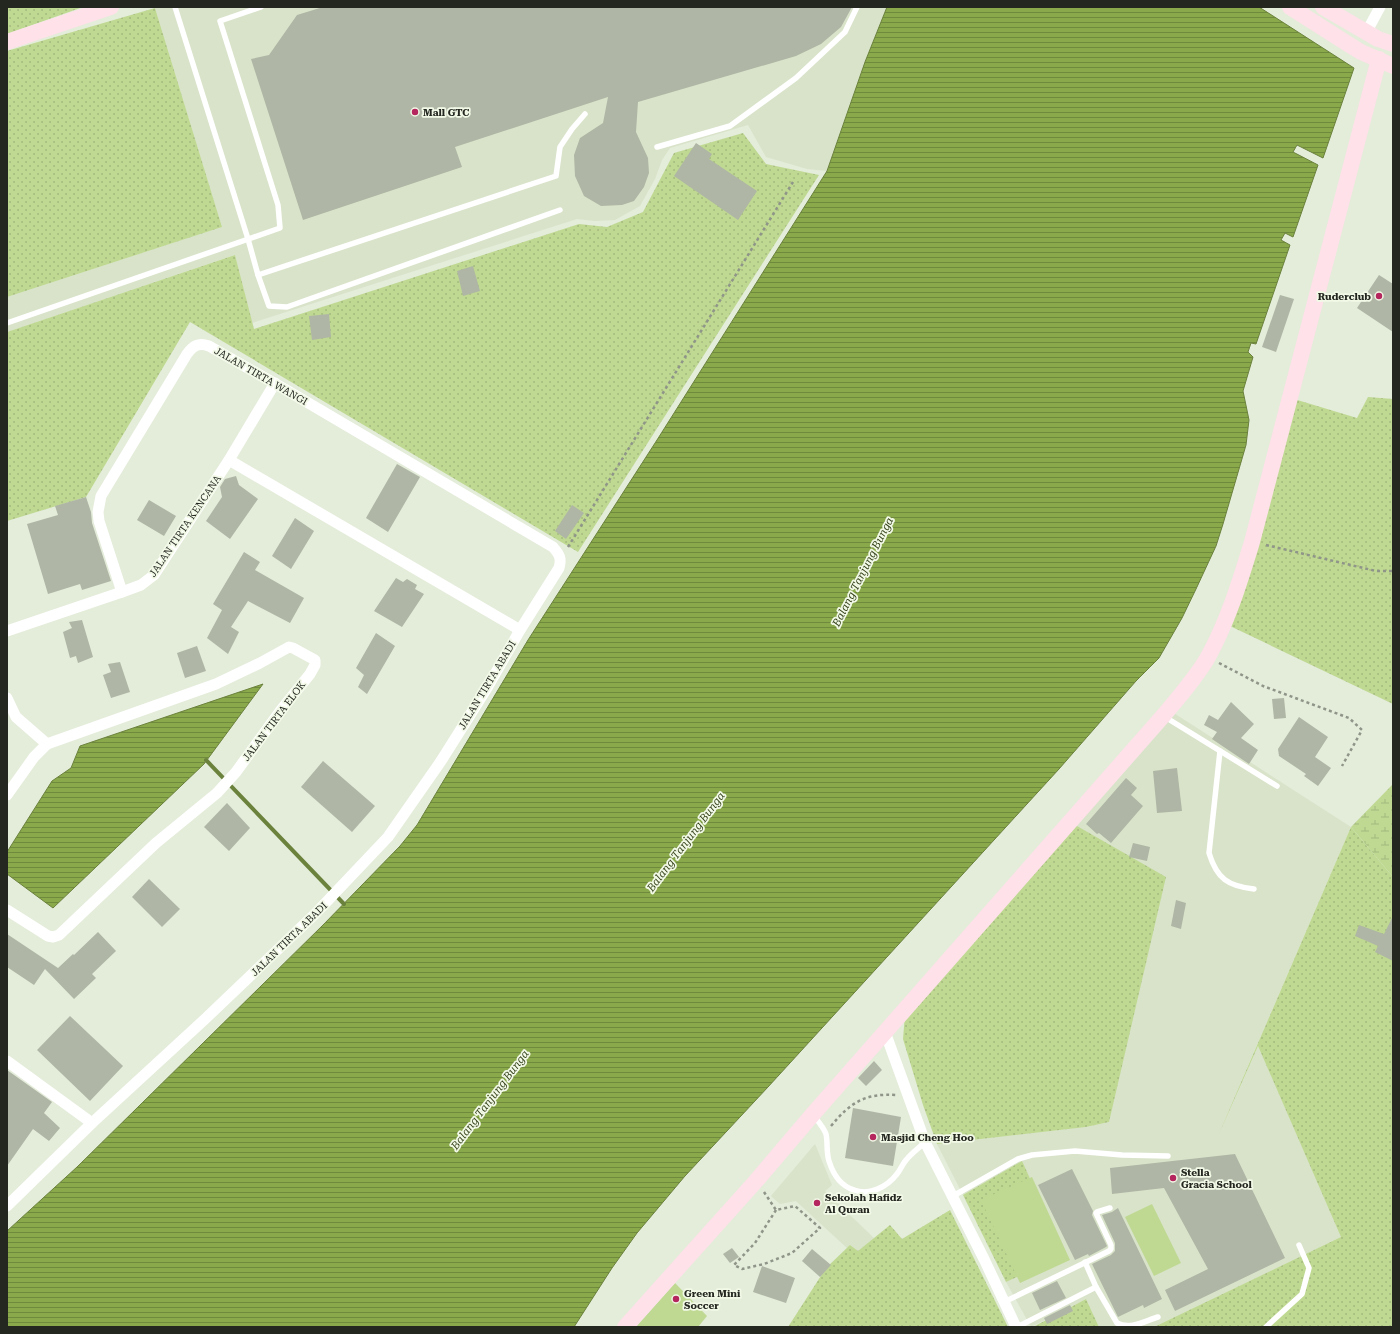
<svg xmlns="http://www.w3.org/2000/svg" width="1400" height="1334" viewBox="0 0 1400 1334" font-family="'Roboto Serif',serif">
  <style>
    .built { fill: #d9e3ca }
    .grass { fill: url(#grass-dots) }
    .wetland { fill: url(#wetland-marsh) }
    .garden { fill: #bfd992 }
    .water { fill: url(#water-rules); stroke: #6b823d }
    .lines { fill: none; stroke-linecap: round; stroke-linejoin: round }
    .stream { stroke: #6b823d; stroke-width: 4 }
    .building { fill: #afb6a5 }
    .path { stroke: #8f9588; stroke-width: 2.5; stroke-dasharray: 3 3; stroke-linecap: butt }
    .lane { stroke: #fff; stroke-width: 5.5 }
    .street { stroke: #fff; stroke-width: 11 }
    .secondary { stroke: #fee1e9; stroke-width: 16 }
    .poi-dot { fill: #b4265d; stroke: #f2f9e7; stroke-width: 1.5 }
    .labels { text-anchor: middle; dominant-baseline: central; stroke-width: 3.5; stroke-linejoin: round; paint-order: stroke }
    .poi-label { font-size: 10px; font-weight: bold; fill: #242720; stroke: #f2f9e7; text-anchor: start }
    .street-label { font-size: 10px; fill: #242720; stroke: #f2f9e7 }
    .water-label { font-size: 11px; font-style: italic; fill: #36431c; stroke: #f2f9e7 }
  </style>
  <defs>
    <pattern id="grass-dots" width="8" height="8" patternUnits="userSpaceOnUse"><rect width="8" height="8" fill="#bfd992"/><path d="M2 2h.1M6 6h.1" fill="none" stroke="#a4ba7e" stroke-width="1.8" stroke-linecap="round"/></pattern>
    <pattern id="wetland-marsh" width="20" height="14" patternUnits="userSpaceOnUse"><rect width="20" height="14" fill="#bfd992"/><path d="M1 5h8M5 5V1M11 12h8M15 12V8" fill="none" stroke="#a4ba7e"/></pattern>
    <pattern id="water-rules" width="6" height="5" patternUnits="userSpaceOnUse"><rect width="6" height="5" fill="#89a94a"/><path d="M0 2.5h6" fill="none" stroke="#708a3d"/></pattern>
  </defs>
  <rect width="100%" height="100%" fill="#e4ecda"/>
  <g class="built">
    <polygon points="158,7 887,7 827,171 807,169 766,157 748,125 670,148 662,160 655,179 640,206 615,220 595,221 577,219 252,323 235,255 7,332 7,297 222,227 155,8"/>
    <polygon points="1166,708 1351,827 1242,1080 1258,1046 1342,1237 1154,1327 1099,1327 1086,1299 1031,1327 1006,1282 1065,1254 1022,1162 963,1195 937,1144 1086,1127 1109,1122 1070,822"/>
    <polygon points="815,1144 832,1185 825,1191 877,1241 860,1260 796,1201 780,1204 771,1196"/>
  </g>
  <g class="grass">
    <polygon points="7,7 83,7 7,34"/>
    <polygon points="155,8 222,227 7,297 7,51"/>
    <polygon points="743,133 766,164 819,175 578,552 190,322 86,497 7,521 7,332 235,255 254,329 579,224 607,227 643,212 674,153"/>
    <polygon points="1368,397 1393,399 1393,704 1230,626 1294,399 1357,418"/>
    <polygon points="1070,822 1166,877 1109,1122 1086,1127 937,1144 923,1105 903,1039 905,1015"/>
    <polygon points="1351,827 1393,877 1393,1327 1154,1327 1341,1237 1258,1046 1218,1136"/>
    <polygon points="1022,1161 1065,1255 1006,1282 963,1195"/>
    <polygon points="950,1210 1008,1327 788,1327 826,1268 850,1245 858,1251 890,1225 902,1239"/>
    <polygon points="1086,1299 1099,1327 1033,1327"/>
  </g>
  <polygon class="wetland" points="1393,784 1393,877 1351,827"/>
  <g class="garden">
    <polygon points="1032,1177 1070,1260 1020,1283 981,1200"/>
    <polygon points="1152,1204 1181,1263 1154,1276 1125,1217"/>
    <polygon points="675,1283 707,1316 698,1327 636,1327"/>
  </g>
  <g class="water">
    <polygon points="887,7 1259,7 1354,68 1323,158 1297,145 1293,152 1318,165 1293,237 1285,233 1281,240 1290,245 1256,344 1251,343 1248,352 1253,357 1243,391 1249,420 1246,445 1223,524 1216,546 1196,589 1182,618 1159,658 1136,681 1059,769 768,1087 685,1176 637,1233 612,1268 574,1327 7,1327 7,1231 77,1167 323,925 400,846 417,825 528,640 657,440 827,171 865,62"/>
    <polygon points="263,684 204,764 53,908 7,874 7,852 52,781 71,768 80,746"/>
  </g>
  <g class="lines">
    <polyline class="stream" points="206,760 344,904"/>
  </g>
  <g class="building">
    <polygon points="323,7 852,7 841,27 821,44 796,56 638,102 636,132 648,158 649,173 644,187 634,201 622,205 601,206 584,196 575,176 574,155 580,138 603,123 608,97 455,147 462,167 303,220 251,59 269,55 297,15"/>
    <polygon points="696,143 712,154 709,159 757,191 738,220 674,176"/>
    <polygon points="473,266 480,291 463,296 457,271"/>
    <polygon points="1379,275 1393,284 1393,332 1357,308"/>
    <polygon points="1280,295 1294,299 1276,352 1262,347"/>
    <polygon points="329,314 331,337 312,340 309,316"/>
    <polygon points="397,464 420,477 388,532 366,518"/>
    <polygon points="236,476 239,485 258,499 230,539 206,521 222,497 220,487 225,479"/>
    <polygon points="86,497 91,512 92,523 111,581 82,590 80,584 48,594 27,524 58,515 55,506"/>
    <polygon points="149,500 176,516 164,536 137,520"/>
    <polygon points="572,505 584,513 566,539 555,531"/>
    <polygon points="295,518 314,531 291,569 272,556"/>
    <polygon points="244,552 260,562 255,570 304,598 290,623 248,601 231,627 239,632 228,654 207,638 222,610 213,604"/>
    <polygon points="396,578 403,582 407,579 417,585 415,589 424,594 402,627 374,611"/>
    <polygon points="82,620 93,657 78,663 76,656 70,658 63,632 72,628 69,622"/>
    <polygon points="376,633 395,646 367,694 358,687 364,675 356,668"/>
    <polygon points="197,646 206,671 185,678 177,653"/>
    <polygon points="120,662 130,692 111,698 103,675 111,672 108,664"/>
    <polygon points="1284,698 1286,718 1274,719 1272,699"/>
    <polygon points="1231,702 1254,724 1241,738 1258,750 1249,764 1212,739 1217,732 1204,725 1209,715 1218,720"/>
    <polygon points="1299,717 1328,737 1315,757 1331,768 1318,786 1304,776 1306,774 1279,756 1278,749"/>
    <polygon points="323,761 375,806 352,832 301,787"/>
    <polygon points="1177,768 1182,811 1157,813 1153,771"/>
    <polygon points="1126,778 1137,788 1131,795 1143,806 1111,843 1099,833 1097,834 1086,824"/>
    <polygon points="227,803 250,828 229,851 204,827"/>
    <polygon points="1133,843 1150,847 1147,861 1129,857"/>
    <polygon points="149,879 180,909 162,927 132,897"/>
    <polygon points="1176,900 1186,903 1181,929 1171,926"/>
    <polygon points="1393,916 1393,961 1375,952 1378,946 1355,936 1359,925 1384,934"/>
    <polygon points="98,932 116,951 92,974 96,978 74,999 45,969 34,985 7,967 7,934 58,968 73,954 74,955"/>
    <polygon points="70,1016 123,1066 90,1101 37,1050"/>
    <polygon points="874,1061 882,1070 866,1086 858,1078"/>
    <polygon points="7,1070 52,1102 44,1113 60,1128 49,1141 33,1129 7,1166"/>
    <polygon points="853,1108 901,1117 893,1166 845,1158"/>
    <polygon points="1235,1154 1285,1258 1175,1311 1165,1290 1208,1269 1164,1188 1112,1194 1110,1168"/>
    <polygon points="1072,1169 1093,1211 1092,1215 1107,1246 1106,1247 1089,1256 1088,1254 1075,1260 1038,1185"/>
    <polygon points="1118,1208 1162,1299 1144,1308 1143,1305 1118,1317 1092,1264 1111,1255 1115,1251 1115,1243 1102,1215 1112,1212"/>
    <polygon points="732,1248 739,1257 730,1263 723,1254"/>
    <polygon points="812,1249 831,1265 820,1277 802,1261"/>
    <polygon points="762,1266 795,1278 786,1303 753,1292"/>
    <polygon points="1057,1281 1066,1298 1040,1310 1032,1293"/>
    <polygon points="1070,1305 1073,1311 1047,1324 1044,1318"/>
  </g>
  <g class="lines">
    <g class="path">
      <polyline points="1266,545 1376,571 1393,571"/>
      <polyline points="568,547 793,182"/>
      <polyline points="1219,663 1263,686 1349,718 1362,730 1342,766"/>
      <path d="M831,1126C851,1102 865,1093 897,1095"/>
      <polyline points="764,1192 776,1210 795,1206 820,1228 792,1253 764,1264 742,1269 734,1265 755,1243 776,1210"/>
    </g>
    <g class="lane">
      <polyline points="175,7 248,239 258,275 269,306 287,307 560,210"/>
      <polyline points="657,147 730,126 796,78 845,32 857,7"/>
      <polyline points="258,275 556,176 560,147 572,129 585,114"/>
      <polyline points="7,323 280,228 278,205 220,21 261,7"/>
      <polyline points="1165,717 1277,786"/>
      <path d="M1220,751L1209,853C1217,879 1228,886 1254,889"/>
      <path d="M814,1116C818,1121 824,1128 826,1134C828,1143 826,1152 829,1161C833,1174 841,1186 854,1190C869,1196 887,1187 897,1174C901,1169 903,1163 907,1159C912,1153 919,1148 925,1142"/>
      <polyline points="953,1196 1018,1159 1032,1155 1075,1151 1122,1155 1168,1156"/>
      <path d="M1085,1262L1096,1287L1117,1323C1130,1330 1145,1321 1158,1317"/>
      <polyline points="1004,1302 1109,1251 1111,1249 1111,1245 1096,1213 1097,1212 1110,1208"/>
      <polyline points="1017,1327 1096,1287"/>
      <polyline points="1266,1327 1302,1294 1309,1268 1299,1245"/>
    </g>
    <g class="street">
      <polyline points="1366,33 1380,7"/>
      <polyline points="229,460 520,630"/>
      <polyline points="7,631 122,592 141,585 154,575 229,460 275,383"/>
      <polyline points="7,698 16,717 47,744 34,757 7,795"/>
      <polyline points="7,910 48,936 53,937 59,935 156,843 217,793 236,772 281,710 310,674 315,665 315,660 293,648 289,647 260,663 216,684 47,744"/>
      <polyline points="885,1032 925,1142 984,1259 1016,1327"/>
      <polyline points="7,1061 92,1123"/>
      <path d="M7,1206L92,1123L204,1020L315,914L388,837L441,761L487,688L520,630L559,568C562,558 559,554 553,547L288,391L209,346C198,342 193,346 187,354L101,496L98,512L99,521L122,592"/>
    </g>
    <g class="secondary">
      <polyline points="1290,7 1348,44 1361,52 1393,66"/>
      <polyline points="1323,7 1378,39 1393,44"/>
      <polyline points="7,42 111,7"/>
      <path d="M625,1327L756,1181L813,1114L1163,716C1179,697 1196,678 1208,657C1228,621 1240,581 1252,542L1379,59"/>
    </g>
  </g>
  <g class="poi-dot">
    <circle cx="415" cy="112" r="4"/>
    <circle cx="1379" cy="296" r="4"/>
    <circle cx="873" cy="1137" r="4"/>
    <circle cx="1173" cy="1178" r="4"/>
    <circle cx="817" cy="1203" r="4"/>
    <circle cx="676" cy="1299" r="4"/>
  </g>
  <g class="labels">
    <g class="poi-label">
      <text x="423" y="112">Mall GTC</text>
      <text x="1371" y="296" text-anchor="end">Ruderclub</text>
      <text x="881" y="1137">Masjid Cheng Hoo</text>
      <text x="1181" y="1172">Stella<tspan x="1181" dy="12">Gracia School</tspan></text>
      <text x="825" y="1197">Sekolah Hafidz<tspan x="825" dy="12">Al Quran</tspan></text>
      <text x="684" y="1293">Green Mini<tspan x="684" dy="12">Soccer</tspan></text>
    </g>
    <g class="street-label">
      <text transform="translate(261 376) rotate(30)">JALAN TIRTA WANGI</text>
      <text transform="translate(185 526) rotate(-56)">JALAN TIRTA KENCANA</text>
      <text transform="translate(487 685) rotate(-59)">JALAN TIRTA ABADI</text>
      <text transform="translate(274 721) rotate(-53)">JALAN TIRTA ELOK</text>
      <text transform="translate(289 939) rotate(-44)">JALAN TIRTA ABADI</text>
    </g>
    <g class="water-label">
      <text transform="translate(863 572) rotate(-63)">Balang Tanjung Bunga</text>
      <text transform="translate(686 842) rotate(-53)">Balang Tanjung Bunga</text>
      <text transform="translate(490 1100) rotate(-53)">Balang Tanjung Bunga</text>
    </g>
  </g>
  <rect width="1400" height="1334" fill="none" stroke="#242720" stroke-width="16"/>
</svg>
